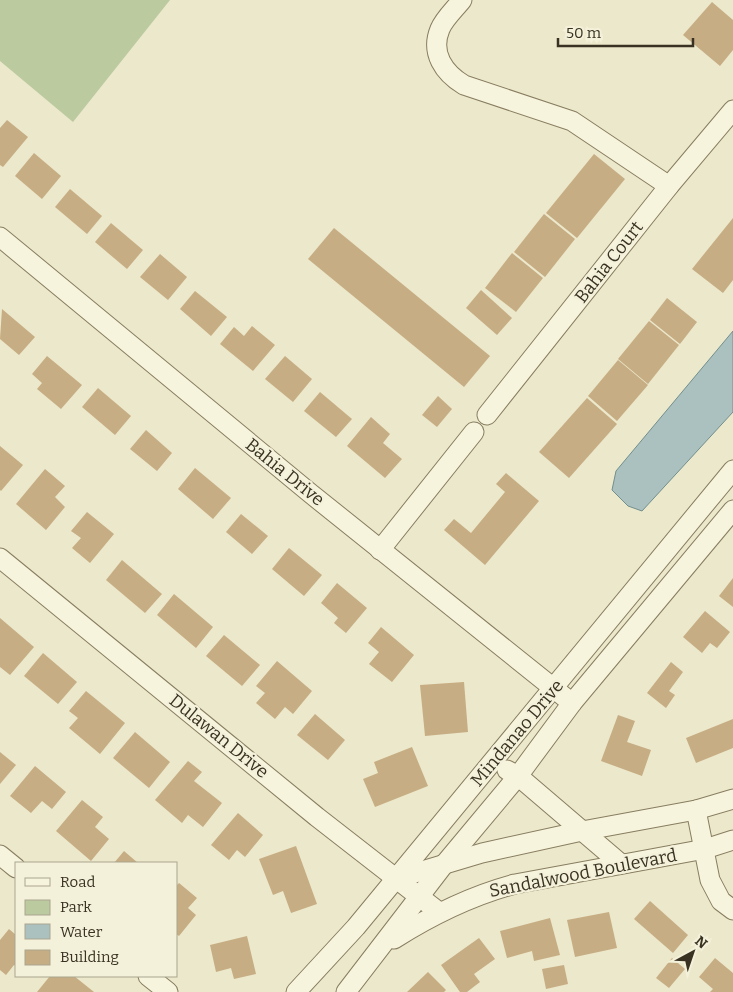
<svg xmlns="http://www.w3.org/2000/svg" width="733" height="992" viewBox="0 0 733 992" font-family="Bitter,serif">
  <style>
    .green { fill: #bcca9f }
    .water { fill: #abc1bf; stroke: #718f8d }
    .building { fill: #c7ad83 }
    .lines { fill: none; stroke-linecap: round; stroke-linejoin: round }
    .street-casing { stroke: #887d60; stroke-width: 21 }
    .street { stroke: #f7f4de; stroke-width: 19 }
    .labels { text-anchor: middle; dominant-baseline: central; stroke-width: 4.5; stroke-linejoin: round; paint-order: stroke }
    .street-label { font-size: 18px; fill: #393222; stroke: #f4f1da }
  </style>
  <rect width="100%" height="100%" fill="#ece8cb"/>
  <polygon class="green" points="0,0 170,0 73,122 0,61"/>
  <polygon class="water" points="733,331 733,412 642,511 628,506 612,490 616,471"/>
  <g class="building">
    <polygon points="712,2 733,20 733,50 720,66 683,35"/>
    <polygon points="7,120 28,137 3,167 0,165 0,128"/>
    <polygon points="34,153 61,176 42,199 15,176"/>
    <polygon points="594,154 625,179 577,238 546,213"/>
    <polygon points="70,189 102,216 87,234 55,207"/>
    <polygon points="544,214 575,239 545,277 514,252"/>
    <polygon points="733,218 733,280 723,293 692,269"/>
    <polygon points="111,223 143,250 127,269 95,242"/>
    <polygon points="334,228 490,356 464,387 308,259"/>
    <polygon points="512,253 543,278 516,312 485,288"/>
    <polygon points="160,254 187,277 168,300 140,277"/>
    <polygon points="481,290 512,318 497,335 466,308"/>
    <polygon points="195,291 227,317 211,336 180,309"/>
    <polygon points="667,298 697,322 680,344 650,320"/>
    <polygon points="2,309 35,337 19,355 0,339"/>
    <polygon points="649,321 679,345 648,384 618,359"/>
    <polygon points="252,326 275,345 253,371 220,344 234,327 244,336"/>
    <polygon points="47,356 82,385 61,409 37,389 42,383 32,374"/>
    <polygon points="285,356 312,379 293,402 265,379"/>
    <polygon points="618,360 648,385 617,421 588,396"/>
    <polygon points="98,388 131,416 115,435 82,407"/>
    <polygon points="320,392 352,419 336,437 304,411"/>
    <polygon points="438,396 452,409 437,427 422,415"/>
    <polygon points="587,398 617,424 569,478 539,452"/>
    <polygon points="371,417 390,434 383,443 402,459 385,478 347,446"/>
    <polygon points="146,430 172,453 157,471 130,449"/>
    <polygon points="0,446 23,465 1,491 0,490"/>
    <polygon points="195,468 231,498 213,519 178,489"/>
    <polygon points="45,469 65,486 55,497 65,507 46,530 16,504"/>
    <polygon points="506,473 539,501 485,565 444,530 454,519 471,533 505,492 496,484"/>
    <polygon points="87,512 114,534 90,563 72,548 81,538 71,531"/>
    <polygon points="241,514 268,536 252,554 226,532"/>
    <polygon points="289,548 322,575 304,596 272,569"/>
    <polygon points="122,560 162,594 145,613 106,580"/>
    <polygon points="733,578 733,607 719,596"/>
    <polygon points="337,583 367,608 346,633 334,623 338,618 321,603"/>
    <polygon points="174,594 213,627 196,648 157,615"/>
    <polygon points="705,611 730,632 717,648 710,643 702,653 683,637"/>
    <polygon points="0,618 34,647 10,675 0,667"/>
    <polygon points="381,627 414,655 392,682 369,664 379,652 368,643"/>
    <polygon points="224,635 260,665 242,686 206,656"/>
    <polygon points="43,653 77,682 58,704 24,676"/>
    <polygon points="277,661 312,691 293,714 285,707 275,719 256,703 265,693 256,686"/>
    <polygon points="671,662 683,672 669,691 675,695 666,708 647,693"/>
    <polygon points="464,682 468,732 425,736 420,685"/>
    <polygon points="86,691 125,723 100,754 69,728 78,718 69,711"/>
    <polygon points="315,714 345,740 328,760 297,735"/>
    <polygon points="618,715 635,721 627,742 651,750 642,776 601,761"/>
    <polygon points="733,719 733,748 696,763 686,738"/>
    <polygon points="135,732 170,762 149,788 113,758"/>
    <polygon points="412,747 428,786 375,807 363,779 378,773 374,762"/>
    <polygon points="0,752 16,765 0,784"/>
    <polygon points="188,761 202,772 194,781 222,803 203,827 188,815 182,823 155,800"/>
    <polygon points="35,766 66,792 52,809 42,801 31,813 10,796"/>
    <polygon points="82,800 103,817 95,827 109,839 91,861 56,831"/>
    <polygon points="238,813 263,835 245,857 237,850 229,860 211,845"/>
    <polygon points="296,846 317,904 291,913 283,891 273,895 259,859"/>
    <polygon points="124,851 138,863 114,863"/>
    <polygon points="179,883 197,898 188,908 196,915 179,936 176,934 176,886"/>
    <polygon points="650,901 688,935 673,953 634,919"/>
    <polygon points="609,912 617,948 575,957 567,920"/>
    <polygon points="550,918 560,955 534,961 532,951 507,958 500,931"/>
    <polygon points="9,929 16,935 16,966 14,965 6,975 0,970 0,940"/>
    <polygon points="247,936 256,974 234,979 231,968 216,972 210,945"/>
    <polygon points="479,938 495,959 474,974 480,982 467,992 460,992 441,965"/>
    <polygon points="672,958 685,969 669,988 656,978"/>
    <polygon points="715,958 733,973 733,992 710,992 713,989 699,977"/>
    <polygon points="564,965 568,984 546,989 542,969"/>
    <polygon points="428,972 446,990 444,992 407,992"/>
    <polygon points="50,976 74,976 94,992 37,992"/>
  </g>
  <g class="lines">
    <defs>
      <g id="street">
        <path d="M462,0C455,9 444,19 440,29C430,53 444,73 464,85L572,121L669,186"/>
        <polyline points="0,237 310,493 572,703"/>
        <polyline points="487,415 669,186 733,110"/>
        <polyline points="380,550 474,432"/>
        <polyline points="0,558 317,817 439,912"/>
        <polyline points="507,770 518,776 621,864"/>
        <polyline points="696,810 710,880 721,901 733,910"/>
        <polyline points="0,855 16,868"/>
        <polyline points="395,879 482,853 582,831 696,810 733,799"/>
        <path d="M394,939C432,915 470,896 515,884L705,849L733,840"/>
        <polyline points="148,976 168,992"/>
        <polyline points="296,992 356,927 733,470"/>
        <polyline points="346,992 442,867 518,776 572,703 733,510"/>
      </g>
    </defs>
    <use href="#street" class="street-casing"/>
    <use href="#street" class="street"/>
  </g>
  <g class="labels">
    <g class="street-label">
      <text transform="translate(609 262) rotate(-52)">Bahia Court</text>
      <text transform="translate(285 472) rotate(39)">Bahia Drive</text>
      <text transform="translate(517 733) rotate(-50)">Mindanao Drive</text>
      <text transform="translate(219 736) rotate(39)">Dulawan Drive</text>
      <text transform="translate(583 873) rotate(-11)">Sandalwood Boulevard</text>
    </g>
  </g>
  <rect x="15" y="862" width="162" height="115" fill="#f4f1da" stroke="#a9a590"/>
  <rect x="25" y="878" width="25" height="8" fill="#f7f4de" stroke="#a9a590"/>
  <text x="60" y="887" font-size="15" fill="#393222">Road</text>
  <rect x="25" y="900" width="25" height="15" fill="#bcca9f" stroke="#a9a590"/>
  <text x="60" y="912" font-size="15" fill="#393222">Park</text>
  <rect x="25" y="924" width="25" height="15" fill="#abc1bf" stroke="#a9a590"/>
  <text x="60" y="937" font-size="15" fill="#393222">Water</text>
  <rect x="25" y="950" width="25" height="15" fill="#c7ad83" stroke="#a9a590"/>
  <text x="60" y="962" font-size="15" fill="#393222">Building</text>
  <g transform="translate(693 952) rotate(40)" stroke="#f4f1da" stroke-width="4" paint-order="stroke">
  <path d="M0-4L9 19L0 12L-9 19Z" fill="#393222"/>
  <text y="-8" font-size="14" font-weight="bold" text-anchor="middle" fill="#393222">N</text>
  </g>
  <path d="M558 38v8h135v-8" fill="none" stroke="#393222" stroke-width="2.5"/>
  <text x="566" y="38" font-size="15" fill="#393222" stroke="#f4f1da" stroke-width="4" paint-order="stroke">50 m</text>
</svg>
